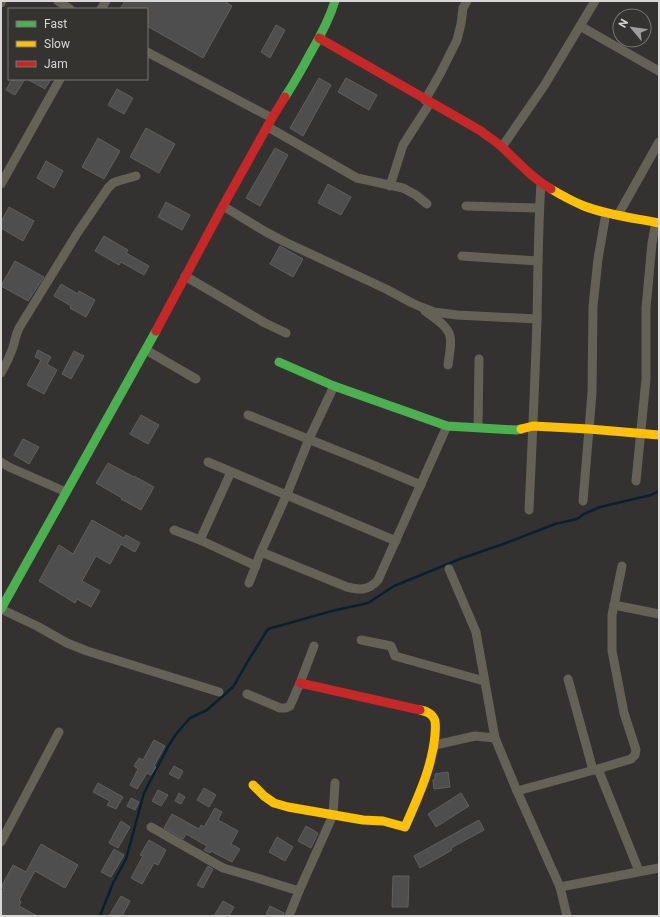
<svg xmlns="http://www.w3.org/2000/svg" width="660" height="917" viewBox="0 0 660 917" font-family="Roboto,sans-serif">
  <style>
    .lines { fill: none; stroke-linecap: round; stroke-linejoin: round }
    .stream { stroke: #09212f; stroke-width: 2.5 }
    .building { fill: #4e4e4f; stroke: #5f5f5f }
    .street { stroke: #646157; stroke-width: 9 }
    .fast { stroke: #4caf50; stroke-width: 9 }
    .slow { stroke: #ffc107; stroke-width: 9 }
    .jam { stroke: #c62828; stroke-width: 9 }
  </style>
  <rect width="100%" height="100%" fill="#333231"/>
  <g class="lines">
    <polyline class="stream" points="100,916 113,883 126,859 144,793 169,745 176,734 190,718 207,710 233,687 248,661 268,629 332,611 368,603 394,586 460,559 506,543 555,524 577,519 584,514 600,507 651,495 659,491"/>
  </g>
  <g class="building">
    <polygon points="125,1 224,1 232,6 203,58 147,26 147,9 120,9"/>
    <polygon points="276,25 285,30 270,58 261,52"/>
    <polygon points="319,78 331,85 303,136 290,128"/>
    <polygon points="346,78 377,95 369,110 338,92"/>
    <polygon points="12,79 25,79 15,95 6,90"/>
    <polygon points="27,79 51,79 45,89"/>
    <polygon points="117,89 133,98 124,114 108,105"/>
    <polygon points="146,128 175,144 159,173 130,157"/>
    <polygon points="98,138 120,151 104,179 82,167"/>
    <polygon points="275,148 288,155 260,206 246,198"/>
    <polygon points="46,161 63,171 54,188 37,178"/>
    <polygon points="328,184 351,197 341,215 318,203"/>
    <polygon points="166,202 190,215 182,230 158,217"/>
    <polygon points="9,207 34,221 23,241 1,228 1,222"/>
    <polygon points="104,236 128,250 126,253 149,266 144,275 121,262 119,265 95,251"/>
    <polygon points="280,246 303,259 293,277 270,264"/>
    <polygon points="15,261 44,277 28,301 1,286"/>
    <polygon points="61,284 78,294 79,291 95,300 86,317 70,308 71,306 54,296"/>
    <polygon points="38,350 51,357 47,364 57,370 44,394 27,385 41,360 35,357"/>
    <polygon points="74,351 84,356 71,379 62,374"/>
    <polygon points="141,415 159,425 148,444 130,434"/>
    <polygon points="23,439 39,447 29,464 14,455"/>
    <polygon points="108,463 134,477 134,476 154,487 141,510 121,499 122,498 96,483"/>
    <polygon points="92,520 124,538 126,535 140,543 135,552 121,544 110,564 96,556 82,581 100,591 91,607 77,599 75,603 39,581 59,545 73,554"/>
    <polygon points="154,740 165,746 154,766 156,767 151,775 147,773 137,789 130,785 138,769 134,766 139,758 143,760"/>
    <polygon points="174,766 183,771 179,779 169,774"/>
    <polygon points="448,772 450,787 434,789 433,781 433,780 435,779 435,774"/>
    <polygon points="98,783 123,797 116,809 107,805 110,801 93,792"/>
    <polygon points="204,788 216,795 209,807 197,800"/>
    <polygon points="158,790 168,795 161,806 152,801"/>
    <polygon points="179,793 185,797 181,804 175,801"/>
    <polygon points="461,793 469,806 436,827 428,814"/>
    <polygon points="131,798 139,802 135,810 127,806"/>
    <polygon points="215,808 222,812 218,820 238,831 231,844 240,849 232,862 211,851 210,853 204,850 207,846 186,834 183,839 164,828 172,814 199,829 201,825 204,827"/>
    <polygon points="479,820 484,830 451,848 452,850 420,868 414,856"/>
    <polygon points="121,821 130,827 118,848 109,843"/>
    <polygon points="306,826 318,833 311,848 298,841"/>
    <polygon points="277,837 293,847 285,861 269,852"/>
    <polygon points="149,840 166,850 158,865 154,863 142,884 131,878 143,856 140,855"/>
    <polygon points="41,844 78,865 65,888 35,871 19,900 21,902 19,906 37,916 1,916 1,893 4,889 1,887 13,865 26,872"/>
    <polygon points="114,849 124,855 111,877 101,872"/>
    <polygon points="208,866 213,869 203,888 197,885"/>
    <polygon points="393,876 409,876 408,907 392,907"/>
    <polygon points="121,896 130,901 122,916 109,916"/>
    <polygon points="223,901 234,907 229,916 214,916"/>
    <polygon points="270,906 284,913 283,916 270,916 266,914"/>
  </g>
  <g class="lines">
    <g class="street">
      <polyline points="58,1 70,9"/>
      <polyline points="1,3 2,1"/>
      <polyline points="101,9 106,1"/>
      <polyline points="580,26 659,71"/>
      <polyline points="147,52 272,118"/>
      <polyline points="425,100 440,74 457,40 461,24 463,8 467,1"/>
      <polyline points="268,127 357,178 403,188 416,195 427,204"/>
      <polyline points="502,147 544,86 595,1"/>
      <polyline points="1,184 60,79"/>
      <polyline points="390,186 403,145 430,103"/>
      <polyline points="223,206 266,232 285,242 386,289 412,303 421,307 434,312 457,315 537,319"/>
      <polyline points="466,206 539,208"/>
      <polyline points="618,215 659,142"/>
      <polyline points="462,256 538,261"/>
      <polyline points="185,276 265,323 286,333"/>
      <path d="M425,311C433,317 447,325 450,336C452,344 449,357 448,365"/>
      <polyline points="146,350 196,379"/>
      <path d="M1,373C5,366 9,358 12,350C15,342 15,336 19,328L78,232L108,188L113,183L118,181L136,176"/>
      <polyline points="248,415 363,461 421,485"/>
      <polyline points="478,427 479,359"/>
      <polyline points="1,462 9,467 66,492"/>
      <polyline points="208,462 396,541"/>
      <polyline points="636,481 646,379 646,308 652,243 656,222"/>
      <polyline points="583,501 592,393 593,306 598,259 606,213"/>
      <path d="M529,510C532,446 535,383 537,319C538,274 538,228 541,183"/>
      <polyline points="174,530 200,540 256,566"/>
      <polyline points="200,540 231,472"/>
      <path d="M261,552L347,587C360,590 368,591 378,580L447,426"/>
      <polyline points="449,569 476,632 495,738 517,791 560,887 567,916"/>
      <polyline points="249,583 261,552 287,494 309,439 334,386"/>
      <polyline points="614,605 659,614"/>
      <polyline points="1,609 37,626 67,643 87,651 219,692"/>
      <polyline points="361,640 391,646 395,656 484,681"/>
      <polyline points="568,679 593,770"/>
      <polyline points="247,694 280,708 286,708 290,706 300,683 314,646"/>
      <polyline points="435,745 475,736 495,738"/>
      <polyline points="598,769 639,871"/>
      <polyline points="517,791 598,769 631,759 635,755 636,750 624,713 612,651 612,615 622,566"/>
      <polyline points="151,827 223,868 254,877 299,891"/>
      <polyline points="1,842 59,732"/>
      <polyline points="560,887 659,868"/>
      <polyline points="289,916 299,891 333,815 335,783"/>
    </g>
    <g class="fast">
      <path d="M285,97C294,83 302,69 310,54C320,37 329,20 335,1"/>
      <polyline points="279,362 334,386 447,426 516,430 521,429"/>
      <polyline points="1,609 156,331"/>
    </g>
    <g class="slow">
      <path d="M551,189C561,195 572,201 584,206C607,215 634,218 659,223"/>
      <polyline points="521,429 533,426 589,429 659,435"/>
      <path d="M253,785L264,796L274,803L288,807L363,820L383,821L405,827C418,797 432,768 435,735C435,729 437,722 433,717C430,712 425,711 420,710"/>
    </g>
    <g class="jam">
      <path d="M319,38L481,131C488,137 497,142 503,148C519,163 532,178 551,189"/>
      <polyline points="156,331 223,206 272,118 285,97"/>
      <polyline points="300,683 420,710"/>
    </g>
  </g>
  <rect width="660" height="917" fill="none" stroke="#d8d7d5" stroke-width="4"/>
  <rect x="8" y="8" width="140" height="72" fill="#343330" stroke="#767572"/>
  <rect x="16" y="21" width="20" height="6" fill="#4caf50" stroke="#767572"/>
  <text x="44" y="28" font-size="12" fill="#d8d7d5">Fast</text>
  <rect x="16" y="41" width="20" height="6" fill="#ffc107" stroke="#767572"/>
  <text x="44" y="48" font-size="12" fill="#d8d7d5">Slow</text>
  <rect x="16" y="61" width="20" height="6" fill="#c62828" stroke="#767572"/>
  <text x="44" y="68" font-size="12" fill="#d8d7d5">Jam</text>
  <g transform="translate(632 28) rotate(299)"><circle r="19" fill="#343330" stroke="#767572"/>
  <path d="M0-3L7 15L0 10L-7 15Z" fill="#9e9d9c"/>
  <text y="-6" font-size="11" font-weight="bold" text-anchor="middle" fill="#d8d7d5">N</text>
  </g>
</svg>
